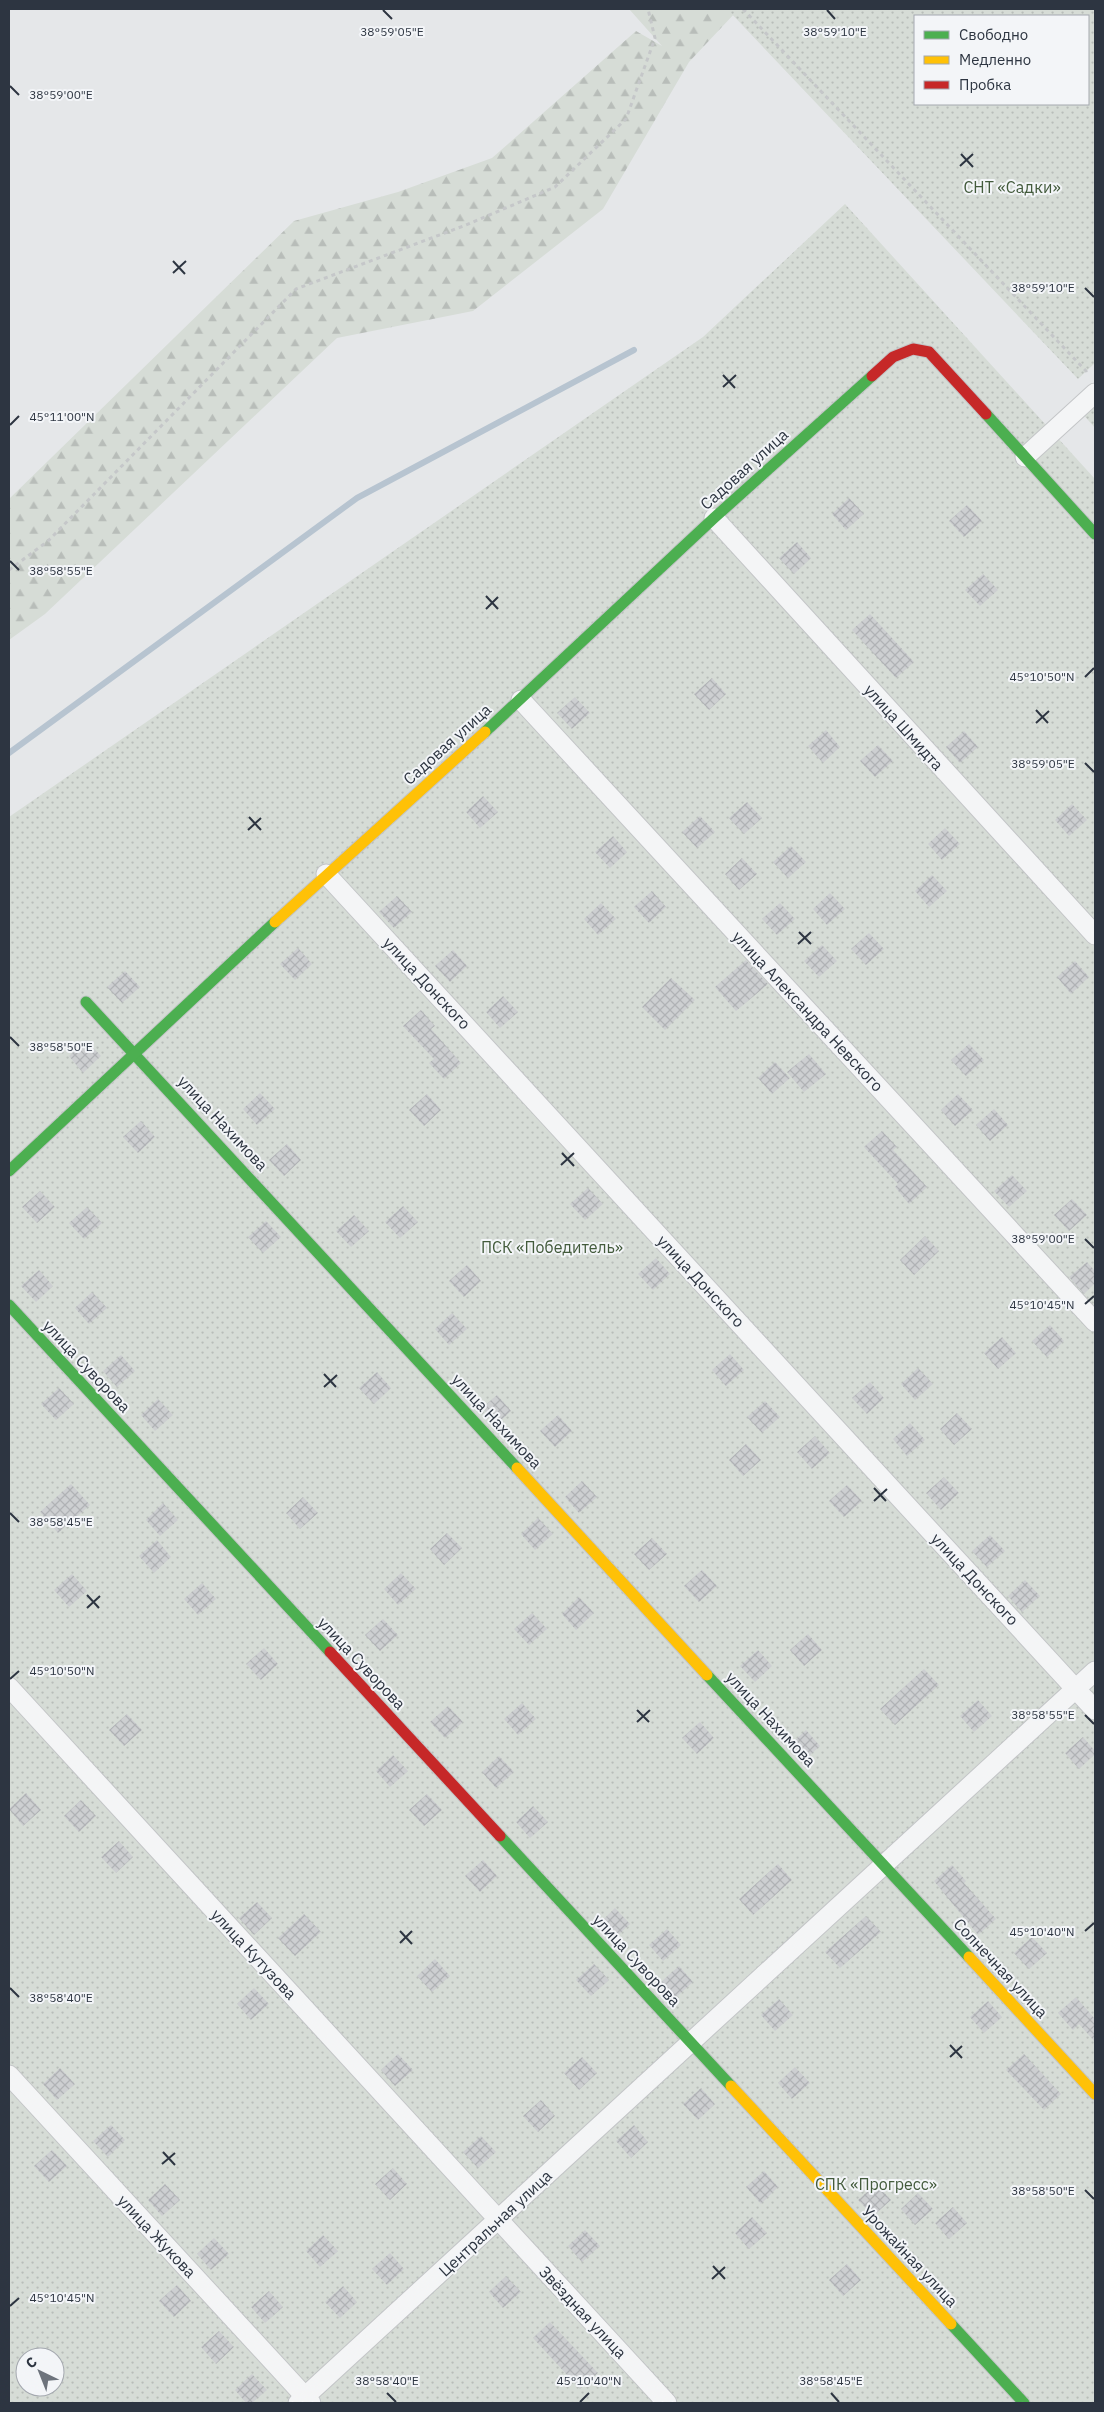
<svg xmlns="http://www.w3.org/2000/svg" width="1104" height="2412" viewBox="0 0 1104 2412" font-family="'IBM Plex Sans',sans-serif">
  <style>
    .forest { fill: url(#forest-firs) }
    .garden { fill: url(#garden-dots); fill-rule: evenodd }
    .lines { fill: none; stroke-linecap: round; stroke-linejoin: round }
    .stream { stroke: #b7c4d0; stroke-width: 6 }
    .building { fill: url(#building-cross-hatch) }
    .street-casing { stroke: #c3c5c7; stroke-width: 21 }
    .fast-casing { stroke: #c3c5c7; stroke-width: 13 }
    .slow-casing { stroke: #c3c5c7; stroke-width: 13 }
    .jam-casing { stroke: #c3c5c7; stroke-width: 13 }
    .path { stroke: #c5c7c9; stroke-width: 3; stroke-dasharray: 4 4; stroke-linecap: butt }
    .street { stroke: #f4f5f6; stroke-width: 19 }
    .fast { stroke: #4caf50; stroke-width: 11 }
    .slow { stroke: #ffc107; stroke-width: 11 }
    .jam { stroke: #c62828; stroke-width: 11 }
    .ticks { fill: none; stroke: #2d3541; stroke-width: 2 }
    .labels { text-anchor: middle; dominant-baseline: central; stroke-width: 4; stroke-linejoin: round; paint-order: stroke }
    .park-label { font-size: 16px; fill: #435b3c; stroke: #f3f5f8 }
    .street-label { font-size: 16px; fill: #2d3541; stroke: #f3f5f8 }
    .ticks-label { font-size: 12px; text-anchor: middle; fill: #2d3541; stroke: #f3f5f8; stroke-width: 4; stroke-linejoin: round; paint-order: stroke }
  </style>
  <defs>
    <pattern id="forest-firs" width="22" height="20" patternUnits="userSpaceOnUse" patternTransform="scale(1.25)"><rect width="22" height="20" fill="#d6dcd6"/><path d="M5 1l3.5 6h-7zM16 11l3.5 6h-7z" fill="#b8bdb9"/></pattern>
    <pattern id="garden-dots" width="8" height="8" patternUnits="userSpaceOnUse" patternTransform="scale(1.25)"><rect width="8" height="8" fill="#d6dcd6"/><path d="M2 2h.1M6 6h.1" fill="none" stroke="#b8bdb9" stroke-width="1.8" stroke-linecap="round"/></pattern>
    <pattern id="building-cross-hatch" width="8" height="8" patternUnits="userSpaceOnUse" patternTransform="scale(1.25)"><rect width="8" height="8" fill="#cdcfd1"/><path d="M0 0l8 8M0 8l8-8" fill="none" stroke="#b0b2b5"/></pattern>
  </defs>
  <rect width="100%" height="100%" fill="#e5e7e9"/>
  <polygon class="forest" points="629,9 733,9 736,12 689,62 603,209 473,311 337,338 45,614 9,640 9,499 294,221 398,192 492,158 636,31 662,46"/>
  <g class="garden">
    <path d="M727,9H1095V363L1078,379ZM915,16H1088V104H915Z"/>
    <path d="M845,204L1095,479V2403H9V817L703,337ZM25,2357H55V2387H25Z"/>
    <polygon points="1095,384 1095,428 1074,404"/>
  </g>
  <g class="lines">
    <polyline class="stream" points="9,753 357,498 634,350"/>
  </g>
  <g class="building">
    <polygon points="849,498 864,514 846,530 832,514"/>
    <polygon points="967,505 982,521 964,537 949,521"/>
    <polygon points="797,542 811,558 794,574 779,558"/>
    <polygon points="983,574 998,590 980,606 965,590"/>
    <polygon points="870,614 914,662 896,678 852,630"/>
    <polygon points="712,678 726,694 709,710 694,694"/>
    <polygon points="575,697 590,713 572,729 557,713"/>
    <polygon points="826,730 840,747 823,763 808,746"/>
    <polygon points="964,731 978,747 960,763 946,747"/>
    <polygon points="878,745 893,761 875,777 860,761"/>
    <polygon points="483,796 498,812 480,828 466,812"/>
    <polygon points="747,802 762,818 744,834 729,818"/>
    <polygon points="1072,804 1087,820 1069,836 1055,820"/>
    <polygon points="700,816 715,832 697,848 682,832"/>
    <polygon points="945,828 960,844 942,860 928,844"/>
    <polygon points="613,836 627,852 610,868 595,852"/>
    <polygon points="791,846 806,862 788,878 773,862"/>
    <polygon points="742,858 757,874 739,890 725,874"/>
    <polygon points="932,875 947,891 929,907 915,891"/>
    <polygon points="652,891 666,907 649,923 634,907"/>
    <polygon points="830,893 845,909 827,925 813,909"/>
    <polygon points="397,896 412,912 394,928 379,912"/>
    <polygon points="601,903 616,919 598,935 584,919"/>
    <polygon points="780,903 795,919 777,935 762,919"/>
    <polygon points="869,933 884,949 866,965 851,949"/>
    <polygon points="822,945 837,961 819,977 804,961"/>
    <polygon points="298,948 312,964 295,980 280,964"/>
    <polygon points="453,950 467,966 450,982 435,966"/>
    <polygon points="746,960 768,984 736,1011 715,987"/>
    <polygon points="1075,961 1089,977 1071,994 1057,977"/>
    <polygon points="125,971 140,987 122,1003 107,987"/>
    <polygon points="671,978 695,1000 665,1030 642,1007"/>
    <polygon points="503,996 518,1012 500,1028 486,1012"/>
    <polygon points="421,1010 435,1026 431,1029 461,1063 444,1079 429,1063 434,1059 403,1026"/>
    <polygon points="86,1040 101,1056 83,1073 69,1056"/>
    <polygon points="969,1044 984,1060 966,1076 951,1060"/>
    <polygon points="809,1054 826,1074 804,1092 787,1072"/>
    <polygon points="775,1062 790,1078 772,1094 758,1078"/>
    <polygon points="260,1093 275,1109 257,1125 243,1109"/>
    <polygon points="427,1094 441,1110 424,1126 409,1110"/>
    <polygon points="958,1094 973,1110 955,1126 941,1110"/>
    <polygon points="994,1109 1008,1125 990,1141 976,1125"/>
    <polygon points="141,1121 155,1137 138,1153 123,1137"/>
    <polygon points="882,1131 897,1147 893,1150 927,1187 909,1204 895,1187 898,1184 864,1147"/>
    <polygon points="287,1144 301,1160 284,1176 269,1160"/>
    <polygon points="1012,1175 1027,1191 1009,1207 994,1191"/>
    <polygon points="588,1188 603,1204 585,1220 570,1204"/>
    <polygon points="40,1191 55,1207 37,1223 22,1207"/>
    <polygon points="1072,1199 1087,1215 1069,1231 1054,1215"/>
    <polygon points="403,1206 418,1222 400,1238 385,1222"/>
    <polygon points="87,1207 102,1223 84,1239 69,1223"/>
    <polygon points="354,1215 369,1231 351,1247 336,1231"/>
    <polygon points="266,1221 281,1237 263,1253 248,1237"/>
    <polygon points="925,1236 939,1251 914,1275 900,1260"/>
    <polygon points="656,1258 670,1274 653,1290 638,1274"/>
    <polygon points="1087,1262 1095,1271 1095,1283 1084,1294 1069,1277"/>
    <polygon points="467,1265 481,1281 464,1297 449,1281"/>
    <polygon points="39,1270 53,1286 36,1302 21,1286"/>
    <polygon points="92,1292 107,1308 89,1324 75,1308"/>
    <polygon points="452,1313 467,1329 449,1345 435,1329"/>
    <polygon points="1050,1325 1064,1341 1047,1357 1032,1341"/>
    <polygon points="1002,1337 1016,1353 998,1369 984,1353"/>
    <polygon points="730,1354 744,1370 726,1386 712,1370"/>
    <polygon points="121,1355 135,1371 117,1387 103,1371"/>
    <polygon points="918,1368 933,1384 915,1400 901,1384"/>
    <polygon points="377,1372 391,1388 374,1404 359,1388"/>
    <polygon points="870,1382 884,1398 867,1414 852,1398"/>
    <polygon points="59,1388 74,1404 56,1420 41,1404"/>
    <polygon points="497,1395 511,1411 497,1424 482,1408"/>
    <polygon points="158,1399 173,1415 155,1431 141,1415"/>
    <polygon points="765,1401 780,1417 762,1433 747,1417"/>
    <polygon points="957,1413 972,1429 954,1445 940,1429"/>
    <polygon points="558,1415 572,1431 555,1447 540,1431"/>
    <polygon points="910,1423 925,1440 907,1456 893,1439"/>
    <polygon points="815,1436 830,1453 812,1469 797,1452"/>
    <polygon points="746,1444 761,1460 743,1476 729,1460"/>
    <polygon points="944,1477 959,1493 941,1510 926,1493"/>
    <polygon points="582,1481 597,1497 579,1513 565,1497"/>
    <polygon points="71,1484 90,1505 58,1533 40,1512"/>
    <polygon points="847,1485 862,1501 844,1517 829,1501"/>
    <polygon points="303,1497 318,1513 300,1529 286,1513"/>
    <polygon points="163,1503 178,1520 160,1536 146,1520"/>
    <polygon points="538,1518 553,1534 535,1550 521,1534"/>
    <polygon points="447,1533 462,1548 444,1565 430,1549"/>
    <polygon points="990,1535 1005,1551 987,1567 972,1551"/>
    <polygon points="652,1538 667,1554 649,1570 634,1554"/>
    <polygon points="157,1540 171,1557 154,1573 139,1556"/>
    <polygon points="702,1570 717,1586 699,1602 684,1586"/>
    <polygon points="401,1573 416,1589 398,1605 384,1589"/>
    <polygon points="72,1574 87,1591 69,1607 54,1590"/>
    <polygon points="1025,1580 1040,1596 1022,1612 1008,1596"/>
    <polygon points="202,1583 216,1599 198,1615 184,1599"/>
    <polygon points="579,1597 594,1613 576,1630 562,1614"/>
    <polygon points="532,1613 547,1629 529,1645 514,1629"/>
    <polygon points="383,1619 398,1635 380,1651 365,1635"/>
    <polygon points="808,1634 822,1650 804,1666 790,1650"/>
    <polygon points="264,1648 278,1664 261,1680 246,1664"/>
    <polygon points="758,1650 772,1666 755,1682 740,1666"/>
    <polygon points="924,1669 939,1685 895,1725 880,1709"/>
    <polygon points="978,1700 992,1716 974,1732 960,1716"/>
    <polygon points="522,1703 536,1719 518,1735 504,1719"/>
    <polygon points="448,1706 463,1722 445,1738 430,1722"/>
    <polygon points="127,1714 142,1730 124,1746 109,1730"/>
    <polygon points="700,1722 714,1738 697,1754 682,1738"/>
    <polygon points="806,1730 820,1746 806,1759 792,1743"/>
    <polygon points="1083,1737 1095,1751 1095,1754 1079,1769 1065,1753"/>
    <polygon points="393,1755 408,1771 390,1787 376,1771"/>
    <polygon points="499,1756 514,1772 496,1788 482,1772"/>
    <polygon points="26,1793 41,1810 23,1826 9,1809"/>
    <polygon points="427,1794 442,1810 424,1826 409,1810"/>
    <polygon points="81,1800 96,1816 79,1832 64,1816"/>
    <polygon points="533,1806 548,1822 530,1838 516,1822"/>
    <polygon points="119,1841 133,1857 116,1873 101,1857"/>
    <polygon points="483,1860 497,1876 480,1892 465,1876"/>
    <polygon points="778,1864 792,1880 753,1915 739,1899"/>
    <polygon points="952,1865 966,1881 964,1883 996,1919 978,1935 934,1881"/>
    <polygon points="257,1902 272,1918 254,1935 239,1918"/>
    <polygon points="615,1908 630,1924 615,1938 601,1922"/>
    <polygon points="304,1914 321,1932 295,1956 278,1938"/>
    <polygon points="866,1916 881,1932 840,1968 825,1952"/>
    <polygon points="667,1929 681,1945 663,1961 649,1945"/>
    <polygon points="1032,1937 1047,1953 1029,1969 1014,1953"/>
    <polygon points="435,1959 450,1976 432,1992 417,1976"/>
    <polygon points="594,1964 609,1980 591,1996 576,1980"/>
    <polygon points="679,1966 693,1982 675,1998 661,1982"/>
    <polygon points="254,1988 269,2004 251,2020 237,2004"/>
    <polygon points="1076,1997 1095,2019 1095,2042 1079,2024 1073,2030 1058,2013"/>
    <polygon points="779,1999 793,2015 775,2031 761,2015"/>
    <polygon points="988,2001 1002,2017 984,2033 970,2017"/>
    <polygon points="398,2054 413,2070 395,2086 381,2070"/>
    <polygon points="1024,2054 1061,2094 1044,2110 1006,2070"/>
    <polygon points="582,2057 597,2073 579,2090 564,2073"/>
    <polygon points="795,2067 810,2083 792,2099 778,2083"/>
    <polygon points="60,2068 75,2084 57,2100 43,2084"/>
    <polygon points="701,2088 715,2104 698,2120 683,2104"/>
    <polygon points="541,2100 555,2116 538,2132 523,2116"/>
    <polygon points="111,2125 125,2140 108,2157 93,2141"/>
    <polygon points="634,2125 648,2142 631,2158 616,2141"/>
    <polygon points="481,2136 496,2152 478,2168 463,2152"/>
    <polygon points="52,2150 67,2166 49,2182 34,2166"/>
    <polygon points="393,2168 407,2184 390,2200 375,2184"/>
    <polygon points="764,2171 778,2187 761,2204 746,2187"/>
    <polygon points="165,2184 180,2200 162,2216 148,2200"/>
    <polygon points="876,2184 891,2200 873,2216 858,2200"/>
    <polygon points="918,2193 933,2209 915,2225 901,2209"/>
    <polygon points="953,2207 967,2223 949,2239 935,2223"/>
    <polygon points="752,2217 767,2233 749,2249 735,2233"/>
    <polygon points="585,2230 600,2246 582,2262 568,2246"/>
    <polygon points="323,2235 338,2251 320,2267 306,2251"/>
    <polygon points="214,2238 229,2254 211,2270 197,2254"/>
    <polygon points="390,2253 404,2269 387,2285 372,2269"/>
    <polygon points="847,2264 861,2280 843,2296 829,2280"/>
    <polygon points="506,2276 521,2292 503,2308 489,2292"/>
    <polygon points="177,2285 191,2301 174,2317 159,2301"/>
    <polygon points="343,2286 357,2302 340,2318 325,2302"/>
    <polygon points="269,2291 283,2307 265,2323 251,2307"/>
    <polygon points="550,2322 598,2373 580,2389 533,2338"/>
    <polygon points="219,2331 234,2347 216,2364 201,2347"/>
    <polygon points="252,2374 267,2390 252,2403 246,2403 235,2390"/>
  </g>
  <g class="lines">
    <defs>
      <g id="street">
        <polyline points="1025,457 1095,393"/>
        <polyline points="714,518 1095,935"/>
        <polyline points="521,700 1095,1322"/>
        <polyline points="326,874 1095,1710"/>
        <polyline points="9,1687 667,2403"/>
        <polyline points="9,2075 311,2403"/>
        <polyline points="298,2403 1095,1671"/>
      </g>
      <g id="fast">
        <polyline points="986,414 1095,534"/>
        <polyline points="485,732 714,518 872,376"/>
        <polyline points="86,1002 517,1468"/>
        <polyline points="9,1171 275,922"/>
        <polyline points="9,1305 330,1652"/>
        <polyline points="707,1675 969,1957"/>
        <polyline points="500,1836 731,2086"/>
        <polyline points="951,2324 1024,2403"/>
      </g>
      <g id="slow">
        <polyline points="275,922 485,732"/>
        <polyline points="517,1468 707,1675"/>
        <polyline points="969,1957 1095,2094"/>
        <polyline points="731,2086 951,2324"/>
      </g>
      <g id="jam">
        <polyline points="872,376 893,357 913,349 929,352 986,414"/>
        <polyline points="330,1652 500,1836"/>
      </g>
    </defs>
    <use href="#street" class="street-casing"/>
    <use href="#fast" class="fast-casing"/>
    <use href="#slow" class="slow-casing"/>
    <use href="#jam" class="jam-casing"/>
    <g class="path">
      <polyline points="743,9 1086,371 1087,376"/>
      <polyline points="9,570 48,541 296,289 466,225 555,187 626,119 655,38 648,9"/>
    </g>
    <use href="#street" class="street"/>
    <use href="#fast" class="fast"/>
    <use href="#slow" class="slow"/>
    <use href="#jam" class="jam"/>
  </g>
  <path class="ticks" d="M383,10L392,19M827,10L835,19M10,86L19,95M961,154L973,167M960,166L973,154M173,261L185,274M173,273L186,261M1085,288L1094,297M723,375L735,388M723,387L736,375M10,425L19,416M10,561L19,570M486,596L498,609M486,609L498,597M1085,677L1094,668M1036,710L1048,723M1036,723L1049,711M1085,763L1094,772M249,817L261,830M248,830L261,818M799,932L811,944M798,944L811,932M10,1037L19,1046M562,1153L574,1166M561,1165L574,1153M1085,1239L1094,1248M1085,1304L1094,1296M324,1374L336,1387M324,1387L337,1375M874,1488L886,1501M874,1501L887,1489M10,1513L19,1522M87,1595L99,1608M87,1608L100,1596M10,1679L19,1671M637,1710L649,1722M1085,1715L1094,1724M637,1722L650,1710M400,1931L412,1944M1085,1931L1094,1923M400,1943L412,1931M10,1988L19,1997M950,2045L962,2058M950,2057L962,2046M163,2152L175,2165M162,2164L175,2153M1085,2190L1094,2199M713,2266L725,2279M712,2279L725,2267M10,2306L19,2298M387,2393L396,2402M831,2393L839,2402M580,2402L589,2393"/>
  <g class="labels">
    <g class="park-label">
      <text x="1012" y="187">СНТ «Садки»</text>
      <text x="552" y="1247">ПСК «Победитель»</text>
      <text x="876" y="2184">СПК «Прогресс»</text>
    </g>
    <g class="street-label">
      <text transform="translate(744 469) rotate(-42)">Садовая улица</text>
      <text transform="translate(904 727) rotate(48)">улица Шмидта</text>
      <text transform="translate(447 744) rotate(-42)">Садовая улица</text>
      <text transform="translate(427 983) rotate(47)">улица Донского</text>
      <text transform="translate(808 1011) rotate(47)">улица Александра Невского</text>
      <text transform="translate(223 1123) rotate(47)">улица Нахимова</text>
      <text transform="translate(701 1281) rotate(47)">улица Донского</text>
      <text transform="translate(87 1366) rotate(47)">улица Суворова</text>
      <text transform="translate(497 1421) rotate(47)">улица Нахимова</text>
      <text transform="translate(975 1579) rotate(47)">улица Донского</text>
      <text transform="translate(362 1663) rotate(47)">улица Суворова</text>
      <text transform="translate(771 1719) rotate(47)">улица Нахимова</text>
      <text transform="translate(254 1954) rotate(47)">улица Кутузова</text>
      <text transform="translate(637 1960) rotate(47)">улица Суворова</text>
      <text transform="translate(1001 1968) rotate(47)">Солнечная улица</text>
      <text transform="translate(495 2223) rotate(-43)">Центральная улица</text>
      <text transform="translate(157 2236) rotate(47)">улица Жукова</text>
      <text transform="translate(910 2256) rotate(47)">Урожайная улица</text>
      <text transform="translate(583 2312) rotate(47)">Звёздная улица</text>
    </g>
  </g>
  <g class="ticks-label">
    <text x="392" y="36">38°59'05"E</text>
    <text x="835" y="36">38°59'10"E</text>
    <text x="61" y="99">38°59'00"E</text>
    <text x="1043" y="292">38°59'10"E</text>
    <text x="62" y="421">45°11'00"N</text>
    <text x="61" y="575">38°58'55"E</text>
    <text x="1042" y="681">45°10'50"N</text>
    <text x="1043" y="768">38°59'05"E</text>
    <text x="61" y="1051">38°58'50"E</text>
    <text x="1043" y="1243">38°59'00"E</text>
    <text x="1042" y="1309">45°10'45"N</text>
    <text x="61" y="1526">38°58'45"E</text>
    <text x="62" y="1675">45°10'50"N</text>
    <text x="1043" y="1719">38°58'55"E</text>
    <text x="1042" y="1936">45°10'40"N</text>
    <text x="61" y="2002">38°58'40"E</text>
    <text x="1043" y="2195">38°58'50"E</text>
    <text x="62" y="2302">45°10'45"N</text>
    <text x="387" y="2385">38°58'40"E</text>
    <text x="831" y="2385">38°58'45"E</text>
    <text x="589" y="2385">45°10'40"N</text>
  </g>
  <rect width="1104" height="2412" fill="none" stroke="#2d3541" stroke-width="20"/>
  <rect x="914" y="15" width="175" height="90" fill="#f3f5f8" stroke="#a4a8af"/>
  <rect x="924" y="31" width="25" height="8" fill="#4caf50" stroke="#a4a8af"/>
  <text x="959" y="40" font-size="15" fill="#2d3541">Свободно</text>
  <rect x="924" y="56" width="25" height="8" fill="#ffc107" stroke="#a4a8af"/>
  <text x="959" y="65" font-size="15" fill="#2d3541">Медленно</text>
  <rect x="924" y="81" width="25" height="8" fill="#c62828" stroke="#a4a8af"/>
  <text x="959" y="90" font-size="15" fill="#2d3541">Пробка</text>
  <g transform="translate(40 2372) rotate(317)"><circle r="24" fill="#f3f5f8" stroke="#a4a8af"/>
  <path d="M0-4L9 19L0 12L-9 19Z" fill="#6d737c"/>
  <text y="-8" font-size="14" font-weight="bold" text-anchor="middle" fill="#2d3541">С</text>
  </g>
</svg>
